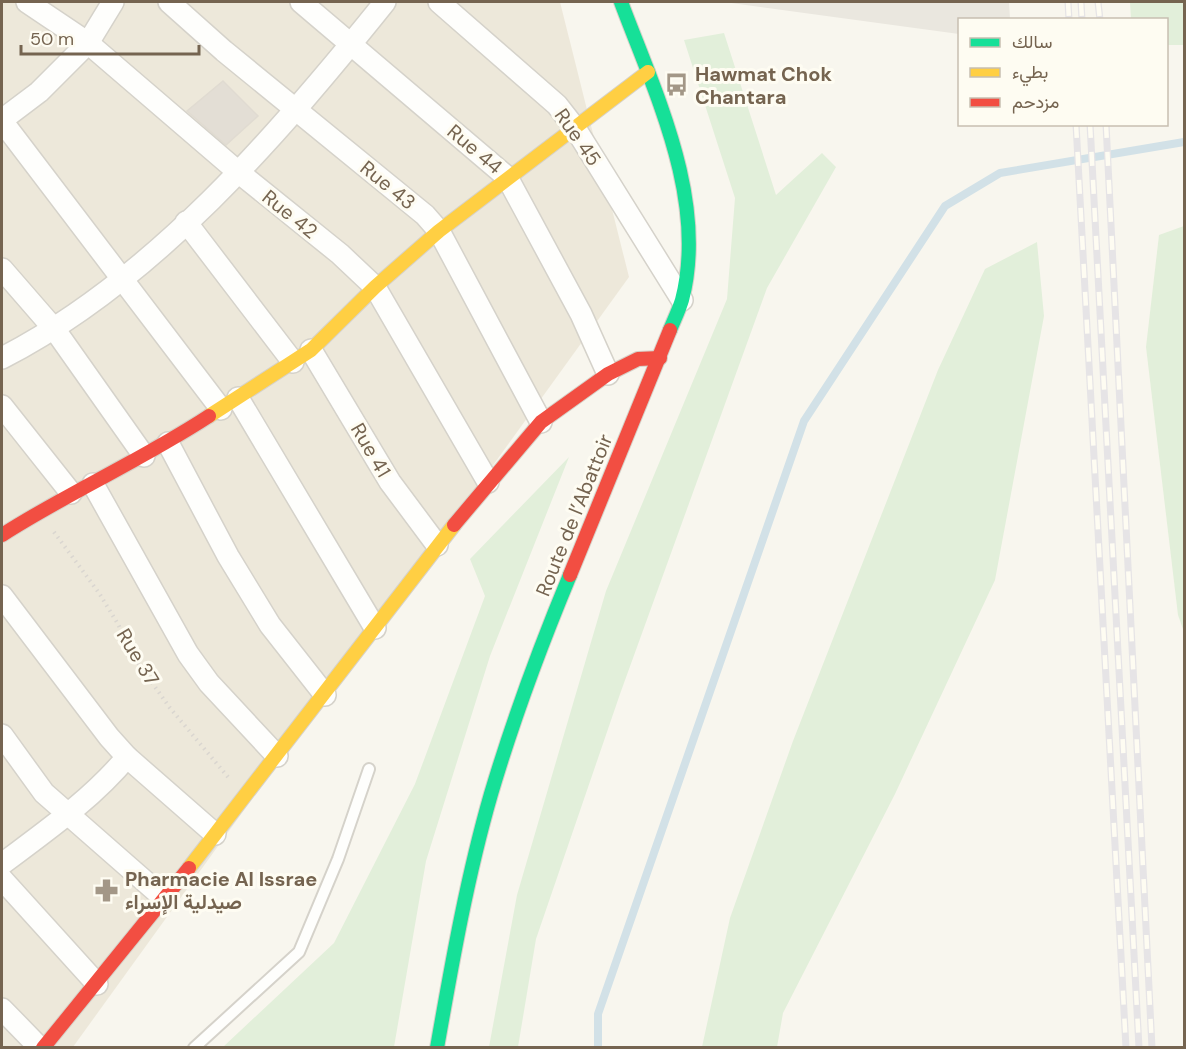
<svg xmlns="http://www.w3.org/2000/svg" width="1186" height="1049" viewBox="0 0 1186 1049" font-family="'DM Sans',Vazirmatn,sans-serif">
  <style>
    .residential { fill: #ede8da }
    .industrial { fill: #eae7df }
    .green { fill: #e2efda }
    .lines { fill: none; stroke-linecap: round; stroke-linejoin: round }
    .stream { stroke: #d2e1e7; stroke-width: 8 }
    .building { fill: #e3ded5; stroke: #e0dbd1; stroke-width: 1.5 }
    .lane-casing { stroke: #d5d2ca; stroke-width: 14 }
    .street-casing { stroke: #d5d2ca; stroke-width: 24 }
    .fast-casing { stroke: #d6d2c9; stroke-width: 16 }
    .slow-casing { stroke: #d6d2c9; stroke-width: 16 }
    .jam-casing { stroke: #d6d2c9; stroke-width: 16 }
    .path { stroke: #dad6d0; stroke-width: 4; stroke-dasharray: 1.5 4.5; stroke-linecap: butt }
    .lane { stroke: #fefefc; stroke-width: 10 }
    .street { stroke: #fefefc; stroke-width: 21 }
    .fast { stroke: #16e098; stroke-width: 14 }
    .slow { stroke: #ffcf43; stroke-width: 14 }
    .jam { stroke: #f24e42; stroke-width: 14 }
    .rail-casing { stroke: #e6e4e6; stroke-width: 7 }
    .rail { stroke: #fefcf2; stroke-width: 4.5; stroke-dasharray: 14; stroke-linecap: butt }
    .labels { text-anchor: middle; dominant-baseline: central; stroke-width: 6; stroke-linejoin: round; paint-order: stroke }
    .poi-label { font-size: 20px; font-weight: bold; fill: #756450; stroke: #fefcf2; text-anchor: start }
    .street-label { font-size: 20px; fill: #756450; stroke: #fefcf2 }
  </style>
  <rect width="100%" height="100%" fill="#f8f6ee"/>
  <polygon class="residential" points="2,2 560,2 629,277 73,1047 2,1048"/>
  <polygon class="industrial" points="724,2 1009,2 1010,19 960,20 959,34"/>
  <g class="green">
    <polygon points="1130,2 1184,2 1184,45 1167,45 1166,20 1131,19"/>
    <polygon points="724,33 776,195 822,153 836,167 767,288 620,694 536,939 518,1047 489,1047 517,895 606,591 727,299 735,198 684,40"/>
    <polygon points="1184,226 1184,632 1178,615 1146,347 1159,235"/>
    <polygon points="1037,242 1044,316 995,580 895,794 783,1013 777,1047 702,1047 730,918 793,741 938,370 985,269"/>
    <polygon points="569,457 490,656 426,861 394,1047 223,1047 334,943 415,784 485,596 470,559"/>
  </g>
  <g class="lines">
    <polyline class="stream" points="598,1048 598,1014 804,421 945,206 1000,173 1184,142"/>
  </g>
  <polygon class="building" points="223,81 258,116 226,145 187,111"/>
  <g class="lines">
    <defs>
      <polyline id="lane" points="194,1048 299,952 338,859 369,769"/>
      <g id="street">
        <polyline points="27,2 88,43 237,171 340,254 375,287 488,482"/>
        <polyline points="169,2 224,51 425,215 439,231 541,422"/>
        <polyline points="301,2 507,177 581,314 608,374"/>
        <polyline points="439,2 557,105 575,128 682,300"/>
        <polyline points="2,120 39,92 88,43 113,2"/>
        <polyline points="2,121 221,409"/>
        <polyline points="186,222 293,362"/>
        <polyline points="2,269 55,330 144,456"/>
        <polyline points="311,350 390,482 437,545"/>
        <path d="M2,358C154,280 279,134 385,2"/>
        <polyline points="238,398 375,628"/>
        <polyline points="2,406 71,493"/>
        <polyline points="168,443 228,556 270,625 325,695"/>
        <polyline points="93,484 188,654 209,683 277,756"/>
        <polyline points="2,596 109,737 127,757 215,834"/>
        <polyline points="2,735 44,793 165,899"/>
        <path d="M2,864C46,831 92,799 127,757"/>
        <polyline points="2,879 97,984"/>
        <polyline points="2,1009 40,1048"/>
      </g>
      <g id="fast">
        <path d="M621,2C655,93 708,200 682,300C679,310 674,320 670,330"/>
        <path d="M437,1048C452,963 467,877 491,794C513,720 540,647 570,575"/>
      </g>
      <g id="slow">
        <polyline points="209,416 311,350 375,287 439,231 648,72"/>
        <polyline points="189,868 454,525"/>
      </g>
      <g id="jam">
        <polyline points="454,525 541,422 608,374 638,359 660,358"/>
        <path d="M2,535C69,492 142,460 209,416"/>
        <polyline points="570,575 670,330"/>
        <polyline points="43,1048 189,868"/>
      </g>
    </defs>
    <use href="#lane" class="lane-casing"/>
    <use href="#street" class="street-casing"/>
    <use href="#fast" class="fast-casing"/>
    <use href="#slow" class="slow-casing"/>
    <use href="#jam" class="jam-casing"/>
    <polyline class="path" points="54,532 99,593 118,624 131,653 170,708 228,777"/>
    <use href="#lane" class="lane"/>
    <use href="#street" class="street"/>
    <use href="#fast" class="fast"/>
    <use href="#slow" class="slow"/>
    <use href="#jam" class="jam"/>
    <defs>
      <g id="rail">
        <polyline points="1068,2 1069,20"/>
        <polyline points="1081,2 1082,20"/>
        <polyline points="1098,2 1100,20"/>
        <polyline points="1076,124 1126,1048"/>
        <polyline points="1090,124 1139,1048"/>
        <polyline points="1106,124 1152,1048"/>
      </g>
    </defs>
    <use href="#rail" class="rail-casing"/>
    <use href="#rail" class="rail"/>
  </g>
  <defs>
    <symbol id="bus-bare" viewBox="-9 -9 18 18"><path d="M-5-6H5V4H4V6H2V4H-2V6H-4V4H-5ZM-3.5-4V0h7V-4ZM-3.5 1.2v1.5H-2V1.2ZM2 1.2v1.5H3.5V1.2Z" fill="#a39787" stroke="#fefcf2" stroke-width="2.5" paint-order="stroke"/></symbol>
    <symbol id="pharmacy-bare" viewBox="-9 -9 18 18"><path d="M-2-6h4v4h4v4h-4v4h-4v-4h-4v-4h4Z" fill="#a39787" stroke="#fefcf2" stroke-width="2.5" paint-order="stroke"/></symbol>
  </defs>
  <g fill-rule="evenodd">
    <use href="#bus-bare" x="660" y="68" width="33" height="33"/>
    <use href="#pharmacy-bare" x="90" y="874" width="33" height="33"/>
  </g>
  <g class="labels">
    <g class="poi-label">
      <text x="695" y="74">Hawmat Chok<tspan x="695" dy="23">Chantara</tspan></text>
      <text x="125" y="879">Pharmacie Al Issrae<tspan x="125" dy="23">صيدلية الإسراء</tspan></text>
    </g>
    <g class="street-label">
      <text transform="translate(578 137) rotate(55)">Rue 45</text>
      <text transform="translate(475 149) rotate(40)">Rue 44</text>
      <text transform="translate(388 185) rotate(39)">Rue 43</text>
      <text transform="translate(290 214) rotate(39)">Rue 42</text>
      <text transform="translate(371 450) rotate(60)">Rue 41</text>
      <text transform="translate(574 515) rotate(-68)">Route de l’Abattoir</text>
      <text transform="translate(138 657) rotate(59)">Rue 37</text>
    </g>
  </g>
  <rect width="1186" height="1049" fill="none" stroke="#756450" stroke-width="6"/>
  <rect x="958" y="18" width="210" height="108" fill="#fefcf2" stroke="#c7bfb1" stroke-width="1.5"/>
  <rect x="970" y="38" width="30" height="9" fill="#16e098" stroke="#c7bfb1" stroke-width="1.5"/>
  <text x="1012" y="48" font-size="18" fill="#756450">سالك</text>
  <rect x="970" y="68" width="30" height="9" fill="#ffcf43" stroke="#c7bfb1" stroke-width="1.5"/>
  <text x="1012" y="78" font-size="18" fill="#756450">بطيء</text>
  <rect x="970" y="98" width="30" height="9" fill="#f24e42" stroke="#c7bfb1" stroke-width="1.5"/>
  <text x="1012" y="108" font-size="18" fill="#756450">مزدحم</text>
  <path d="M21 45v9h178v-9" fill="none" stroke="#756450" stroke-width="3"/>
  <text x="30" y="45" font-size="18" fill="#756450" stroke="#fefcf2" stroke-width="4.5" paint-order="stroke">50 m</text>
</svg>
